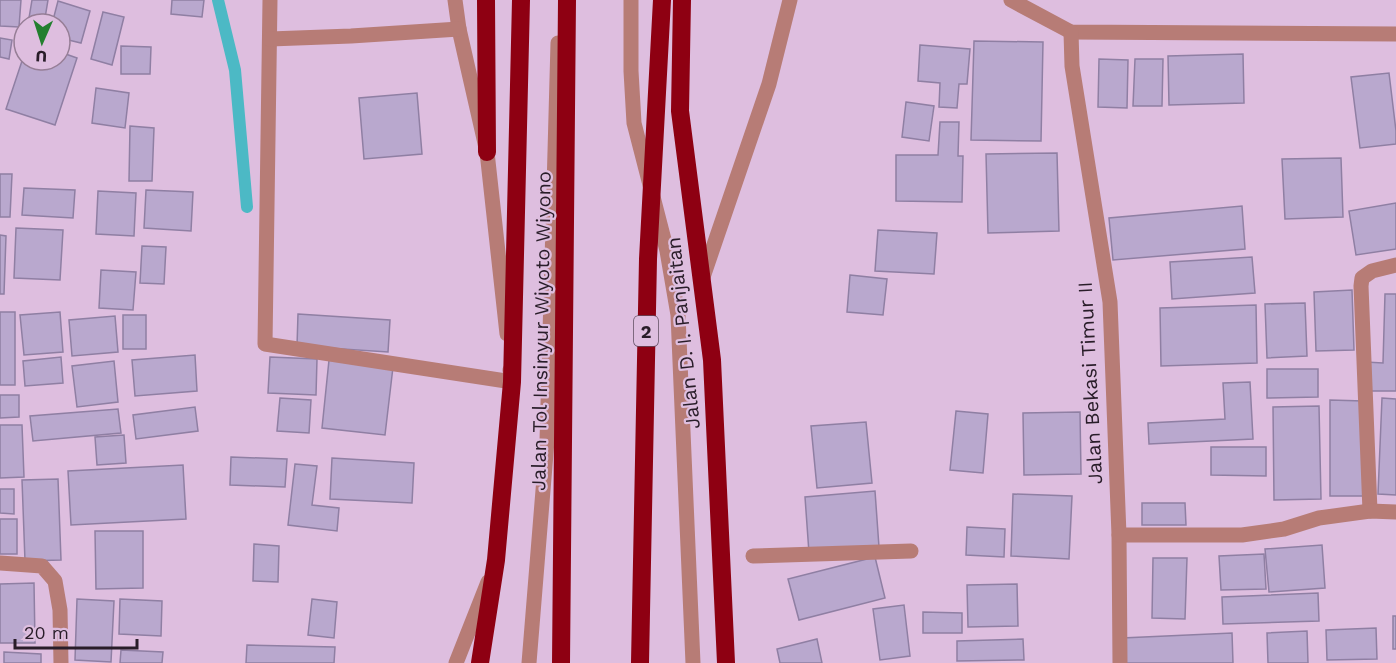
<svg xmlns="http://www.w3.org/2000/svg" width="1396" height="663" viewBox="0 0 1396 663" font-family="'Work Sans',sans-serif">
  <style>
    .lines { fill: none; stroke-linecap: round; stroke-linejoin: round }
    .stream { stroke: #4cb9c5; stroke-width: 12 }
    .building { fill: #b9a8ce; stroke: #8f7fa3; stroke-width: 1.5 }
    .minor { stroke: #b77c76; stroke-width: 15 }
    .highway { stroke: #8e0012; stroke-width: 18 }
    .highway-bridge { stroke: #8e0012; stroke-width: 18 }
    .labels { text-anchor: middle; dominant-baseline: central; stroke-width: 4.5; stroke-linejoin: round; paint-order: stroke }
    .shield { fill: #debedf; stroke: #5f4d60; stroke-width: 1.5 }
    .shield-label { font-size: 18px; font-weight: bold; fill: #291d29 }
    .street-label { font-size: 20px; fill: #291d29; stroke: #debedf }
  </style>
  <rect width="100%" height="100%" fill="#debedf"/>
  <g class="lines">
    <polyline class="stream" points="218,0 235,70 247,207"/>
  </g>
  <g class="building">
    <polygon points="0,0 21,0 19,27 0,26"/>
    <polygon points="32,0 48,0 44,24 28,24"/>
    <polygon points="172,0 204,0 202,17 171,14"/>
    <polygon points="58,1 90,11 81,43 60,38 60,24 52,24"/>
    <polygon points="103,12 124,17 112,65 91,59"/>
    <polygon points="0,38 12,40 9,59 0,57"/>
    <polygon points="974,41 1043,42 1041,141 971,140"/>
    <polygon points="920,45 970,49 967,84 959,84 957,108 939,107 940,83 918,81"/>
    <polygon points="121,46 151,47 150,74 121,74"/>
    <polygon points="60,52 77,58 55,125 6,109 24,55 24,60 60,60"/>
    <polygon points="1243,54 1244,103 1169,105 1168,56"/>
    <polygon points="1099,59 1128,60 1127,108 1098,107"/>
    <polygon points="1135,59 1163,59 1162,106 1133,106"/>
    <polygon points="1389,73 1396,131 1396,144 1360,148 1351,77"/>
    <polygon points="96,88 129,93 125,128 92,123"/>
    <polygon points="417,93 422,154 364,159 359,98"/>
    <polygon points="906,102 934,106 929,141 902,137"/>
    <polygon points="940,122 959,122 958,156 963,156 962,202 896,201 896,155 938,155"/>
    <polygon points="130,126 154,128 152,181 129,181"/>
    <polygon points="1057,153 1059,231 988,233 986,154"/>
    <polygon points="1341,158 1343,217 1285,219 1282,159"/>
    <polygon points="0,174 12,174 10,217 0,217"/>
    <polygon points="24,188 75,190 73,218 22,215"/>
    <polygon points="146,190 193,192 191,231 144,228"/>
    <polygon points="98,191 136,193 134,236 96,234"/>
    <polygon points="1396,203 1396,249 1356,255 1349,211"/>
    <polygon points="1242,206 1245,249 1113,260 1109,218"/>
    <polygon points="16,228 63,230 60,280 14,278"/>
    <polygon points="878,230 937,233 934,274 875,271"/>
    <polygon points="0,235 6,236 4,294 0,294"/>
    <polygon points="142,246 166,247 164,284 140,283"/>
    <polygon points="1252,257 1255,293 1172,299 1170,262"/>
    <polygon points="101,270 136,272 133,310 99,308"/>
    <polygon points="850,275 887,279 883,315 847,312"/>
    <polygon points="1352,290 1354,350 1316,351 1314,292"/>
    <polygon points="1385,294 1396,294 1396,391 1366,391 1366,362 1383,363"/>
    <polygon points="1305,303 1307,356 1267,358 1265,304"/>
    <polygon points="1256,305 1257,363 1161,366 1160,308"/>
    <rect x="0" y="312" width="15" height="73"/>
    <polygon points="60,312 63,352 24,355 20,315"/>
    <polygon points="298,314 390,320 388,352 297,346"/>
    <rect x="123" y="315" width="23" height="34"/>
    <polygon points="115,316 118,352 72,356 69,320"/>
    <polygon points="195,355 197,391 135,396 132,360"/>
    <polygon points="61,357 63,383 25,386 23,361"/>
    <polygon points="270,357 317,359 316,395 268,393"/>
    <polygon points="329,360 393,367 385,435 322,428"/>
    <polygon points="114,361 118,402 77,407 72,366"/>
    <polygon points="1267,369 1318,369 1318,397 1267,398"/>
    <polygon points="1250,382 1253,439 1149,444 1148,423 1225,419 1223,383"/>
    <polygon points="0,395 19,395 19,417 0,418"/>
    <polygon points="280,398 311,400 309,433 277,431"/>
    <polygon points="1382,398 1396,399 1396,495 1378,494"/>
    <polygon points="1330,400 1363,401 1364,496 1330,496"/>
    <polygon points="1319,406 1321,499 1274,500 1273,407"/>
    <polygon points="195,407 198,431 136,439 133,415"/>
    <polygon points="118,409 121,433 33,441 30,416"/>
    <polygon points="956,411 988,414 983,473 950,470"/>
    <polygon points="1080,412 1081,474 1024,475 1023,413"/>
    <polygon points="866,422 872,483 817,488 811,426"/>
    <polygon points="0,425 22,425 24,477 0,478"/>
    <polygon points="124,435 126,463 97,465 95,437"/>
    <polygon points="1211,447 1266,447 1266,476 1211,475"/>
    <polygon points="231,457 287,459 285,487 230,485"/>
    <polygon points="332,458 414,463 412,503 330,499"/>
    <polygon points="295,464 317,466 312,505 339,508 337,531 288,525"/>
    <polygon points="183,465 186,519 71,525 68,471"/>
    <polygon points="58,479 61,560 25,561 22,480"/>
    <polygon points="0,489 14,489 14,514 0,513"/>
    <polygon points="875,491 879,547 809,553 805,497"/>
    <polygon points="1013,494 1072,496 1069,559 1011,556"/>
    <polygon points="1142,503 1185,503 1186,525 1142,525"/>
    <rect x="0" y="519" width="17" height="35"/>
    <polygon points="967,527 1005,529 1004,557 966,555"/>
    <polygon points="95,531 143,531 143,588 96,589"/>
    <polygon points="254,544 279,546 278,582 253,581"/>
    <polygon points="1322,545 1325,588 1269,592 1265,549"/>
    <polygon points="1264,554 1266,589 1221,590 1219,556"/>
    <polygon points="875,557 885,598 799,620 788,579"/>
    <polygon points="1153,558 1187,558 1185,619 1152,618"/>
    <polygon points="34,583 35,643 0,643 0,584"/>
    <polygon points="1017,584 1018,626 968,627 967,585"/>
    <polygon points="1318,593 1319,621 1223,624 1222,597"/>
    <polygon points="77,599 114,601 111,662 75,660"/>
    <polygon points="120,599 162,601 161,636 119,634"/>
    <polygon points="312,599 337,602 334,638 308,635"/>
    <polygon points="904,605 910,656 880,660 873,609"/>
    <polygon points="923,612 962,613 962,633 923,633"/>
    <rect x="1393" y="616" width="3" height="33"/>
    <polygon points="1376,628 1377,659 1327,660 1326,630"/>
    <polygon points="1307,631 1308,663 1268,663 1267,633"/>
    <polygon points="1232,633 1233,663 1123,663 1122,638"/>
    <polygon points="817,639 822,663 780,663 777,649"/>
    <polygon points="1023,639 1024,660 957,661 957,641"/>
    <polygon points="247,645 335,647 334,663 246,663"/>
    <polygon points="121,650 163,652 162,663 120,663"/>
    <polygon points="4,652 41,654 41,663 4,663"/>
  </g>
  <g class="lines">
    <g class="minor">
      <polyline points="270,0 265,344 512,382 510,370"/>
      <polyline points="455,0 459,29 487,152 507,334"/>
      <polyline points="631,0 631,71 634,123 667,251 678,315 693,663"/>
      <polyline points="1011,0 1071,32 1396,34"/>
      <polyline points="1071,32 1072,66 1110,302 1119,535 1120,663"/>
      <polyline points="270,39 351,36 459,29"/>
      <polyline points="702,280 769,84 790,0"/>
      <polyline points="1370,511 1361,286 1362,278 1372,271 1396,265"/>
      <polyline points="1119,535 1242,535 1284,529 1319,518 1370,511 1396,512"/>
      <polyline points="753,556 911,551"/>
      <polyline points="0,563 42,566 55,581 60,610 61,663"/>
      <polyline points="456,663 488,582"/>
      <polyline points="529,663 547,441 558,43"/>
    </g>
    <g class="highway">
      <polyline points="486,0 487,152"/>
      <polyline points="682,0 680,111 712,360 726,663"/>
      <polyline points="480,663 496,560 512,382 521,0"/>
      <polyline points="561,663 567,0"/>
    </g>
    <polyline class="highway-bridge" points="640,663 648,259 662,0"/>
  </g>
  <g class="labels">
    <rect class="shield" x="634" y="316" width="24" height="30" rx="4.5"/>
    <g class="shield-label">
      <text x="646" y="331">2</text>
    </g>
    <g class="street-label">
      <text transform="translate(541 331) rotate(-89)">Jalan Tol Insinyur Wiyoto Wiyono</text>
      <text transform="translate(683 333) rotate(-96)">Jalan D. I. Panjaitan</text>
      <text transform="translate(1090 383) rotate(-93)">Jalan Bekasi Timur II</text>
    </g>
  </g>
  <g transform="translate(42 42) rotate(183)"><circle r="28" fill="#debedf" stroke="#967e96" stroke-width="1.5"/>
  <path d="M0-4.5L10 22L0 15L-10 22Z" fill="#237f2f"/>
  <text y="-9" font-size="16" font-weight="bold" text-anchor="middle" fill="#291d29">U</text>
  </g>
  <path d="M15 639v9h122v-9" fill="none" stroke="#291d29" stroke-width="3"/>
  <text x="24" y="639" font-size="18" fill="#291d29" stroke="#debedf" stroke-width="4.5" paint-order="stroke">20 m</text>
</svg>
